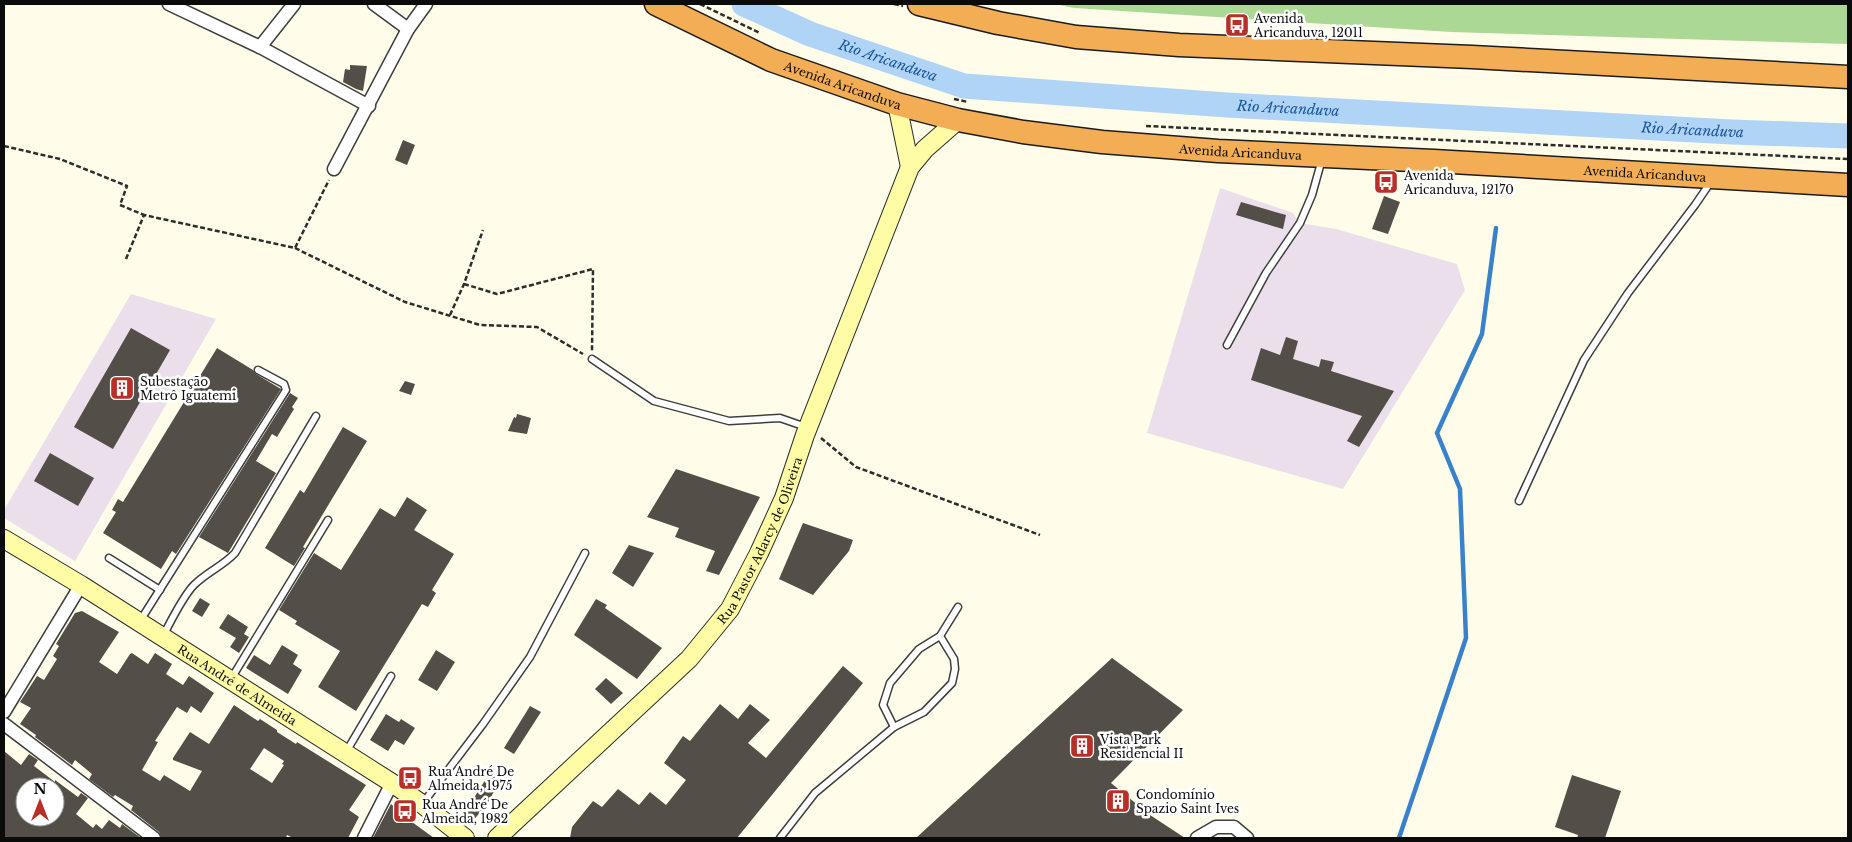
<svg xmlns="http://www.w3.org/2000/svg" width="1852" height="842" viewBox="0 0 1852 842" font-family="'Libre Baskerville',serif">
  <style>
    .industrial { fill: #eadfea }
    .forest { fill: #acd895 }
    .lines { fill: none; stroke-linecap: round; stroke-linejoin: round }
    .stream { stroke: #3981ca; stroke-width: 4.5 }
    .river { stroke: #b0d4f5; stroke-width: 25 }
    .building { fill: #544e48; fill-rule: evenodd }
    .lane-casing { stroke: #3e3e3e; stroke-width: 9 }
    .street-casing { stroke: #3e3e3e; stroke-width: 15 }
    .secondary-casing { stroke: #2d2d2d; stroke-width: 20 }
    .highway-casing { stroke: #1c1c1c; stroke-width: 25 }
    .path { stroke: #2d2d2d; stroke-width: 2.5; stroke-dasharray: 5 2.5; stroke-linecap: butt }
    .lane { stroke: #fff; stroke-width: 6 }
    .street { stroke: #fff; stroke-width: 12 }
    .secondary { stroke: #fefda6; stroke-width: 18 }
    .highway { stroke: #f2ad55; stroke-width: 22 }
    .labels { text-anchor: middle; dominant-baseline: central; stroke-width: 5; stroke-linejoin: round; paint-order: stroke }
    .poi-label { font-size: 12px; fill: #0b0b0b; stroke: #fff; text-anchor: start }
    .street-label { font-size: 12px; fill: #0b0b0b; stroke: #fff }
    .water-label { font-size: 14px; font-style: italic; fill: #18549a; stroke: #fff }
  </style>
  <rect width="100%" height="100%" fill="#fffdea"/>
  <g class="industrial">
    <polygon points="1220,188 1293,213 1300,223 1336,229 1457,264 1465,290 1343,489 1147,433"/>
    <polygon points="131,294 216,319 75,561 4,518 4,510"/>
  </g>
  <polygon class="forest" points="1055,4 1848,4 1848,44 1451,32 1074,8"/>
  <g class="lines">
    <polyline class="stream" points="1399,838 1466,638 1460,489 1437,433 1482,334 1496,228"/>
    <path class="river" id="s1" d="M744,4L810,34L964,86L1227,105L1732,132L1848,136"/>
  </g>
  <g class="building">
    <polygon points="350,65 367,66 363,91 356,89 343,82 345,69 350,70"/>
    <polygon points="403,140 415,145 407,165 395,160"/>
    <polygon points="1384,196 1400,202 1388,234 1372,229"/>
    <polygon points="1241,202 1286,215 1283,229 1236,215"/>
    <polygon points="131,328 170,350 113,449 74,427"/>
    <polygon points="1286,337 1298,341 1293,359 1319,367 1321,359 1334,362 1331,371 1394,391 1359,447 1347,441 1362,416 1251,380 1261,348 1280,355"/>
    <polygon points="217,348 253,370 256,374 281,389 176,554 172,551 161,569 103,533 116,512 112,510 118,499 123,502"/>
    <polygon points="405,381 415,384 411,395 399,391"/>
    <polygon points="290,393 298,398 292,407 294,409 277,437 272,434 256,461 276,473 228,553 199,537"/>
    <polygon points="517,414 531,418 527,434 508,431 514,417 516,418"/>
    <polygon points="343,427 367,441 303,547 305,548 294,566 265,548 300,490 304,493"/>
    <polygon points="50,453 94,478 78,506 34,481"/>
    <polygon points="676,469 760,497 719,575 706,571 715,551 675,537 679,528 647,517"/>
    <polygon points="407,497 427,510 414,530 454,554 432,590 436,593 428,607 422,604 356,711 318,687 340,651 295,624 297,621 279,610 314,553 341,570 380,508 395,517"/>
    <polygon points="803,523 853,540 849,551 813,595 779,579"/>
    <polygon points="629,545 654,553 633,587 612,573"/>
    <polygon points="200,598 210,604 202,617 192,611"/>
    <polygon points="596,599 607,605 605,608 662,648 637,679 574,635"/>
    <path d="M82,611L119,632L99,662L117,674L130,654L132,653L148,664L155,653L172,664L166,674L183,685L189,676L214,693L201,713L191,706L187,713L177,707L155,741L158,742L142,770L160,781L164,775L190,791L202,771L173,760V758L190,732L209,744L234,705L258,721L260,719L277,730V732L296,744L297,742L366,785L349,810L359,817L348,838H293L287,835L286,838H162L159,832L131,810L133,806L115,795L113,797L89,779L92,774L75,760L72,765L35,737L36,735L20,724L31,708L20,702L37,676L44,680L57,659L53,656L59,646L56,644L75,613ZM264,748L284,761L282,764L284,765L272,783L250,769Z"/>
    <polygon points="228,614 248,627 244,634 249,637 239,653 230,647 236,638 219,628"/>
    <polygon points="282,645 298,655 293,664 302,670 288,694 246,668 254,655 270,665"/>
    <polygon points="436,650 455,662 437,691 418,680"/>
    <polygon points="1112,658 1183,710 1111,783 1150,815 1185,838 916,838"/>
    <polygon points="843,666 863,683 737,838 570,838 572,827 593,801 602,807 618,789 639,805 650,792 666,805 686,780 664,763 683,736 690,741 720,704 738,719 750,704 770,720 748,743 766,758"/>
    <polygon points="606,678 623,693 611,704 595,689"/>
    <polygon points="530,706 541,712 514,754 504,748"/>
    <polygon points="386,714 399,722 401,719 415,728 404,745 395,740 388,751 370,740"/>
    <path d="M4,751L21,765L29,754L38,760L34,766L55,782V780L78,797L81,793L88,798L76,814L93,828L96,824L102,829L109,820L120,828L122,824L141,838H4ZM25,787H55V817H25Z"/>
    <polygon points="491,774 500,781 487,804 472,822 463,815 484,782"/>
    <polygon points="1572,775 1621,791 1605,838 1577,838 1578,835 1555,827"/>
    <polygon points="391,804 412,822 434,838 373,838"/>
  </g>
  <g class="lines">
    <defs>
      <g id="lane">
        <polyline points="1227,345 1266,273 1300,223 1312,195 1322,159"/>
        <polyline points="592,359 654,401 729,421 780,418 806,427"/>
        <polyline points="1519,501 1584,360 1628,293 1695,205 1710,183"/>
        <polyline points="109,558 160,590"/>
        <polyline points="140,621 286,390 284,384 258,370"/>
        <path d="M163,636C171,621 183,596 194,585C207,572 223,566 235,553L316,416"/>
        <polyline points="231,679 328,520"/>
        <polyline points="894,727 883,705 890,683 919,649 940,636 958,607"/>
        <polyline points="346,752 391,676"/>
        <polyline points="423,803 483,724 530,657 585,553"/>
        <polyline points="780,838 815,793 894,727 924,712 952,683 955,669 954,659 940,636"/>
      </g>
      <g id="street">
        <polyline points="169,4 260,47 369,106"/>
        <polyline points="374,4 408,29"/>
        <polyline points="260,47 294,4"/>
        <polyline points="334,169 408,29 426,4"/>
        <polyline points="4,712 81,585"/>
        <polyline points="4,724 154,838"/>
        <polyline points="364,838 392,783"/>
        <polyline points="1197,838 1216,827 1234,827 1247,838"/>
      </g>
      <g id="secondary">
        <polyline points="897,104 910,167"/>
        <path id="s2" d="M4,539L81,585L392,783L422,804L465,838"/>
        <path id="s3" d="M497,838L689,659L730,609L759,553L784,498L805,435L910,167L925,149L958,120"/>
      </g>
      <g id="highway">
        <path id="s4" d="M656,4L771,60L897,104L958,120L1023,132L1102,142L1218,151L1434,161L1848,185"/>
        <polyline points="919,4 998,23 1076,37 1179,45 1472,57 1848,77"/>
      </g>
    </defs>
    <use href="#lane" class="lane-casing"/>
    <use href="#street" class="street-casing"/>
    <use href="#secondary" class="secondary-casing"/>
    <use href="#highway" class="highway-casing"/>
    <g class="path">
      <polyline points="700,4 760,33"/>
      <polyline points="894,4 903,6"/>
      <polyline points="954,99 968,102"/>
      <polyline points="1146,126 1848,159"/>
      <polyline points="4,146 60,159 127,186 120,205 144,215"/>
      <polyline points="295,248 405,302 480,325 537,327 583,354"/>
      <polyline points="126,259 144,215 295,248 329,180"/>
      <polyline points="464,284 497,294 593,269 592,351"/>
      <polyline points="450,315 464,284 483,230"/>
      <polyline points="821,438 856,467 1040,535"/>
    </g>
    <use href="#lane" class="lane"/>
    <use href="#street" class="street"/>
    <use href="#secondary" class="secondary"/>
    <use href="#highway" class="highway"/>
  </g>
  <defs>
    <symbol id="bus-square" viewBox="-11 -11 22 22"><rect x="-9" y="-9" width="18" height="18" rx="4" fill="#b82f27" stroke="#fff"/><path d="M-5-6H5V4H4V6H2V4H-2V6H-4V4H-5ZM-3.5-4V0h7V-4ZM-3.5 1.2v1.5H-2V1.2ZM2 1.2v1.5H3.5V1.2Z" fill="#fff"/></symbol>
    <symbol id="building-square" viewBox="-11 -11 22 22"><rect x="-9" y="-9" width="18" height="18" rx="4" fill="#b82f27" stroke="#fff"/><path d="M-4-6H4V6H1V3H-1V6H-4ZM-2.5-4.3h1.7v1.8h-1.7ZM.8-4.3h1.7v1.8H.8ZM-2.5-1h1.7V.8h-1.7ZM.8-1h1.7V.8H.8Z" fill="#fff"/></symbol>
  </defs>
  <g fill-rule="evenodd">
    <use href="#bus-square" x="1223" y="11" width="28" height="28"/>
    <use href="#bus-square" x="1372" y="168" width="28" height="28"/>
    <use href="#building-square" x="108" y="374" width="28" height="28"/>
    <use href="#building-square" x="1068" y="732" width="28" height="28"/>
    <use href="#bus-square" x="396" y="764" width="28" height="28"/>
    <use href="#building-square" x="1104" y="787" width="28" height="28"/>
    <use href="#bus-square" x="391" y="797" width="28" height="28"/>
  </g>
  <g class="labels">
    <g class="poi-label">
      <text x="1254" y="18">Avenida<tspan x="1254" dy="14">Aricanduva, 12011</tspan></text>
      <text x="1404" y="175">Avenida<tspan x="1404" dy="14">Aricanduva, 12170</tspan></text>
      <text x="140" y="381">Subestação<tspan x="140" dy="14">Metrô Iguatemi</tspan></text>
      <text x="1100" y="739">Vista Park<tspan x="1100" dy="14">Residencial II</tspan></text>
      <text x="428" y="771">Rua André De<tspan x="428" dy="14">Almeida, 1975</tspan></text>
      <text x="1136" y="794">Condomínio<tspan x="1136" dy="14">Spazio Saint Ives</tspan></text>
      <text x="422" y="804">Rua André De<tspan x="422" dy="14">Almeida, 1982</tspan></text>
    </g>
    <g class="street-label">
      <text stroke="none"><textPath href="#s4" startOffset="204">Avenida Aricanduva</textPath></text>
      <text stroke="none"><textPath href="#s4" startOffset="609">Avenida Aricanduva</textPath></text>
      <text stroke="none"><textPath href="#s4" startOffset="1014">Avenida Aricanduva</textPath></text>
      <text stroke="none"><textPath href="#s3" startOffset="402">Rua Pastor Adarcy de Oliveira</textPath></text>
      <text stroke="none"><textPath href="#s2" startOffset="275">Rua André de Almeida</textPath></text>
    </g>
    <g class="water-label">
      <text stroke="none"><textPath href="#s1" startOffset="155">Rio Aricanduva</textPath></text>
      <text stroke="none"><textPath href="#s1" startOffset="560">Rio Aricanduva</textPath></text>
      <text stroke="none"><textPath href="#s1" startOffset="965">Rio Aricanduva</textPath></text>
    </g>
  </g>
  <rect width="1852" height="842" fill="none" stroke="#0b0b0b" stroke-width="10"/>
  <g transform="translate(40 802)"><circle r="24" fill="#ffffff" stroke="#9d9d9d"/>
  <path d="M0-4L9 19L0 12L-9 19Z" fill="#b82f27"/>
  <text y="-8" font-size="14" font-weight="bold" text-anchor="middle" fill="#0b0b0b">N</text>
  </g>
</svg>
